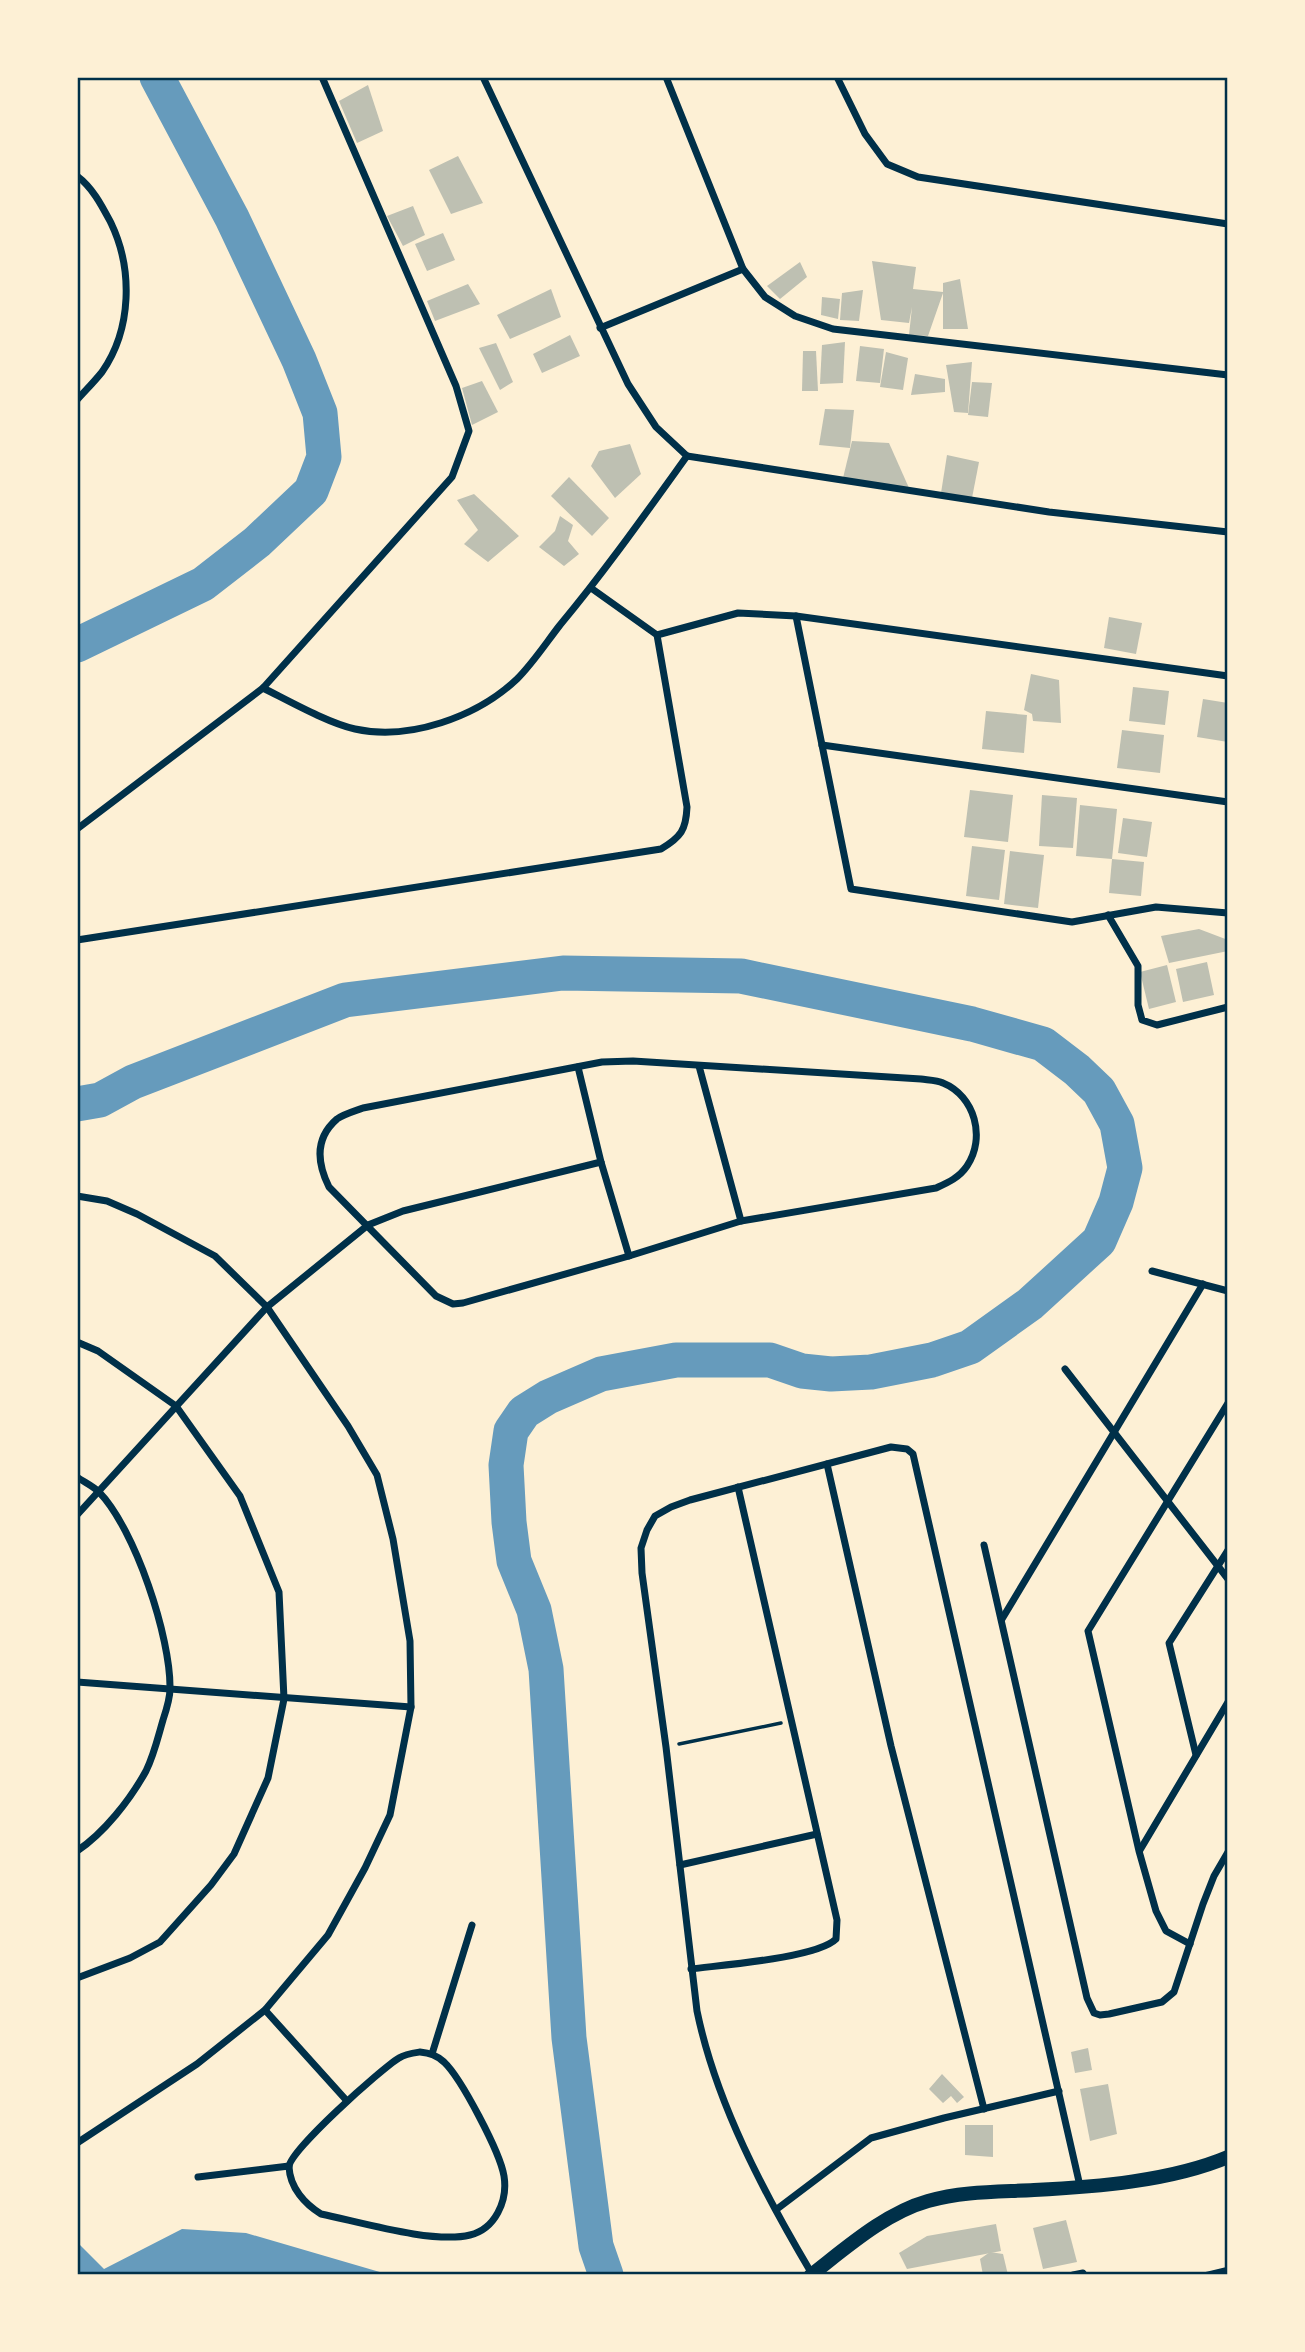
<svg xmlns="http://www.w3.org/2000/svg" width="1305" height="2352" viewBox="0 0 1305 2352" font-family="'Zilla Slab',serif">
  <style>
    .water { fill: #669bbc }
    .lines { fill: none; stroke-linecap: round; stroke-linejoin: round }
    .river { stroke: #669bbc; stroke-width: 35 }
    .building { fill: #bec0b2 }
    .path { stroke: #003049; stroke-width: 3.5 }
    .service { stroke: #003049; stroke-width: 4.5 }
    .minor { stroke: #003049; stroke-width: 7 }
    .primary { stroke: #003049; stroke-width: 14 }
    .neatline { fill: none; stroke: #003049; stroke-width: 2.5 }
  </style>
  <rect width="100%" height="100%" fill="#fdf0d5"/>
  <polygon class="water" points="182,2229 246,2233 390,2275 77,2275 77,2242 104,2269"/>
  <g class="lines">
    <g class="river">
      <polyline points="77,645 203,584 257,542 311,491 324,457 320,413 299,360 232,218 157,77"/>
      <polyline points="77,1104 100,1100 133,1082 345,1000 563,973 741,976 972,1024 1043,1044 1077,1070 1099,1091 1117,1124 1125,1168 1116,1202 1099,1241 1030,1304 970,1347 932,1360 871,1372 831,1374 802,1371 770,1360 676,1360 601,1374 548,1397 524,1412 511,1431 506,1465 509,1522 514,1561 534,1610 546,1669 569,2038 596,2246 606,2275"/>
    </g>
  </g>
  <g class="building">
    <polygon points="368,85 383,131 357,143 339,101"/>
    <polygon points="458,156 483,203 451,214 429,170"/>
    <polygon points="413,206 425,235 403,246 387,216"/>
    <polygon points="443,233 455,260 427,271 415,244"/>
    <polygon points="872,261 916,267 913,289 943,292 943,283 960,279 968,329 943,329 943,293 928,336 909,335 912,307 909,323 881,320"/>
    <polygon points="800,262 807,277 780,299 767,286"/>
    <polygon points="468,284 480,304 435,321 427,301"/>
    <polygon points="551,289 561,317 510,339 497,315"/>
    <polygon points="863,290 859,321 840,320 842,293"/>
    <polygon points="822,297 840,299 838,319 821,315"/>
    <polygon points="570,335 580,356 542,373 533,354"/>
    <polygon points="845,342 843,383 820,384 822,345"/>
    <polygon points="496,343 513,382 500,390 479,348"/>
    <polygon points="860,346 884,349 880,383 856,381"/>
    <polygon points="803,351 816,351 818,391 802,391"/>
    <polygon points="886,352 908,358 903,390 880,387"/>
    <polygon points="972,362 968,413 954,412 946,365"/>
    <polygon points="915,374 945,379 945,392 911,395"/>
    <polygon points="482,381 498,412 472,425 462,388"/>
    <polygon points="972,382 992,383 988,417 968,415"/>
    <polygon points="825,409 854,410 850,448 819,445"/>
    <polygon points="852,441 889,443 909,488 843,478"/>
    <polygon points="630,444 641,474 615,498 591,466 599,451"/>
    <polygon points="947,455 979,462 972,498 941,493"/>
    <polygon points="569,477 609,518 592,536 551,496"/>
    <polygon points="474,494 519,536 488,562 464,544 478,530 457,500"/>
    <polygon points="560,516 573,525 568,541 579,554 564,566 539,547 555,531"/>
    <polygon points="1109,617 1142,623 1136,654 1104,648"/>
    <polygon points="1031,674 1059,680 1061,723 1033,721 1032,714 1024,710"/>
    <polygon points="1133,687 1169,691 1165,725 1129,721"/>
    <polygon points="1203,699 1228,703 1228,742 1197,737"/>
    <polygon points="986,711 1027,715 1024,753 982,749"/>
    <polygon points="1122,730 1164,735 1160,773 1117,768"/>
    <polygon points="970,790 1013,795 1008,842 964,837"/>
    <polygon points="1042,795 1077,798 1073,848 1039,846"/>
    <polygon points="1080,805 1117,809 1112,859 1076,856"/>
    <polygon points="1123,818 1152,822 1147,857 1118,853"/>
    <polygon points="972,846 1005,850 999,900 966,896"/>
    <polygon points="1010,851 1044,855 1038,908 1004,904"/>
    <polygon points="1112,859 1144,862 1141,896 1109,893"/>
    <polygon points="1199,929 1228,940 1228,951 1169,963 1161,936"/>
    <polygon points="1207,962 1214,995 1183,1002 1176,969"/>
    <polygon points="1167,965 1176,1002 1149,1009 1140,972"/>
    <polygon points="1088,2048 1092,2070 1075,2073 1071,2052"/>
    <polygon points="942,2074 964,2097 957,2103 951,2096 943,2103 929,2089"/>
    <polygon points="1108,2084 1117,2134 1090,2141 1080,2089"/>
    <polygon points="965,2125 993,2125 993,2157 965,2155"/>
    <polygon points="1066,2220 1077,2262 1043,2269 1033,2228"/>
    <polygon points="996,2224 1001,2251 907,2269 899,2253 927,2236"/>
    <polygon points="990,2252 1003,2254 1008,2275 983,2275 980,2259"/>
  </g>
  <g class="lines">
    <polyline class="path" points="679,1744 781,1723"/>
    <polyline class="service" points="1203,2275 1228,2269"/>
    <g class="minor">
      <polyline points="483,77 628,384 656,427 687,456"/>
      <polyline points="666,77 743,269 765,297 795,316 833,329 1228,375"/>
      <polyline points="837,77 865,134 887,164 918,177 1228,224"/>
      <path d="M77,176C93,188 102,206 111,223C133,269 132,329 102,372C94,382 85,391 77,400"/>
      <polyline points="600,328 743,269"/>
      <polyline points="687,456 1049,512 1228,532"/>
      <polyline points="796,616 851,889 1072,922 1156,907 1228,913"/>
      <polyline points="657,635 738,613 796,616 1228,676"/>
      <path d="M263,688C289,701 328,723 355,729C409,741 477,717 517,679C533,663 546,643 560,625C605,571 646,513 687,456"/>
      <polyline points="822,745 1228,802"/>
      <polyline points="77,829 263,688 452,477 469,431 456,386 322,77"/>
      <polyline points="1108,915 1138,966 1138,1005 1142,1020 1157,1025 1228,1007"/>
      <path d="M77,940L661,849C681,837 686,830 687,807L657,635L591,588"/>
      <path d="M633,1061L921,1079C928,1080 937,1080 943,1083C975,1096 986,1138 967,1166C959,1178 947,1183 936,1188L741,1221L629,1256L463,1303L453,1304L436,1296L329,1187C317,1163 315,1138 337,1119C344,1114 355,1111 363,1108L602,1062Z"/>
      <polyline points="699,1066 741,1221"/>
      <polyline points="578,1067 601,1162 629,1256"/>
      <polyline points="77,1196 107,1201 137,1214 215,1256 267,1307 348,1426 377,1475 393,1539 410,1641 411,1707 390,1815 365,1868 328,1935 265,2010 197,2064 77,2143"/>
      <polyline points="1152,1271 1228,1291"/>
      <polyline points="77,1342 98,1351 176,1406 240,1496 279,1592 284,1699 268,1778 234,1854 211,1885 160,1942 130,1958 77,1978"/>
      <polyline points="1065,1369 1228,1579"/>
      <polyline points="827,1464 891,1746 984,2109"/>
      <path d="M77,1477C84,1482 93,1486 99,1492C135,1529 171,1638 170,1689C170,1699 166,1711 163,1720C158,1737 154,1755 146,1771C130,1800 104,1833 77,1851"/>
      <polyline points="77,1515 267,1307 368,1225 403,1211 601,1162"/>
      <polyline points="984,1545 1087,1998 1094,2013 1100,2015 1109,2014 1162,2002 1174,1992 1203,1904 1214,1876 1228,1852"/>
      <polyline points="1002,1619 1203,1284"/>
      <polyline points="77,1682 411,1707"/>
      <polyline points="1196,1755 1169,1643 1228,1550"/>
      <polyline points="1140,1850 1228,1702"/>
      <polyline points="680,1865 817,1834"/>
      <polyline points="1190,1944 1166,1931 1156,1911 1139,1851 1088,1631 1228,1403"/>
      <path d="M691,1969C721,1965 817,1958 836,1939L837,1920L738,1487"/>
      <polyline points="265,2010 347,2101"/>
      <path d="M420,2052C430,2053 436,2055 444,2062C461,2078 500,2152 504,2176C508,2201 495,2229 470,2235C433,2244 360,2222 321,2214C305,2204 290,2188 289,2167C289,2151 381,2069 399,2058C405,2054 413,2053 420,2052Z"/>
      <polyline points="432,2054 472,1925"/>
      <polyline points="198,2177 289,2166"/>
      <polyline points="777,2209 871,2138 944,2118 1059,2091"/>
      <path d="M812,2274C764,2193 716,2103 697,2011L666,1747L642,1573L641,1548L647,1530L655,1516L671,1507L690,1500L891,1447L907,1449L913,1454L1080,2186"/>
      <polyline points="1073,2275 1083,2273 1084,2275"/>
    </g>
    <path class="primary" d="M811,2275C846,2248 885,2213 928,2201C963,2191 998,2192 1034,2190C1096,2187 1171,2181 1228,2157"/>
  </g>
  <rect width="1305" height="2352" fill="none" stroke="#fdf0d5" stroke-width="158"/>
  <rect x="79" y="79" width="1147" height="2194" class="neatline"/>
</svg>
